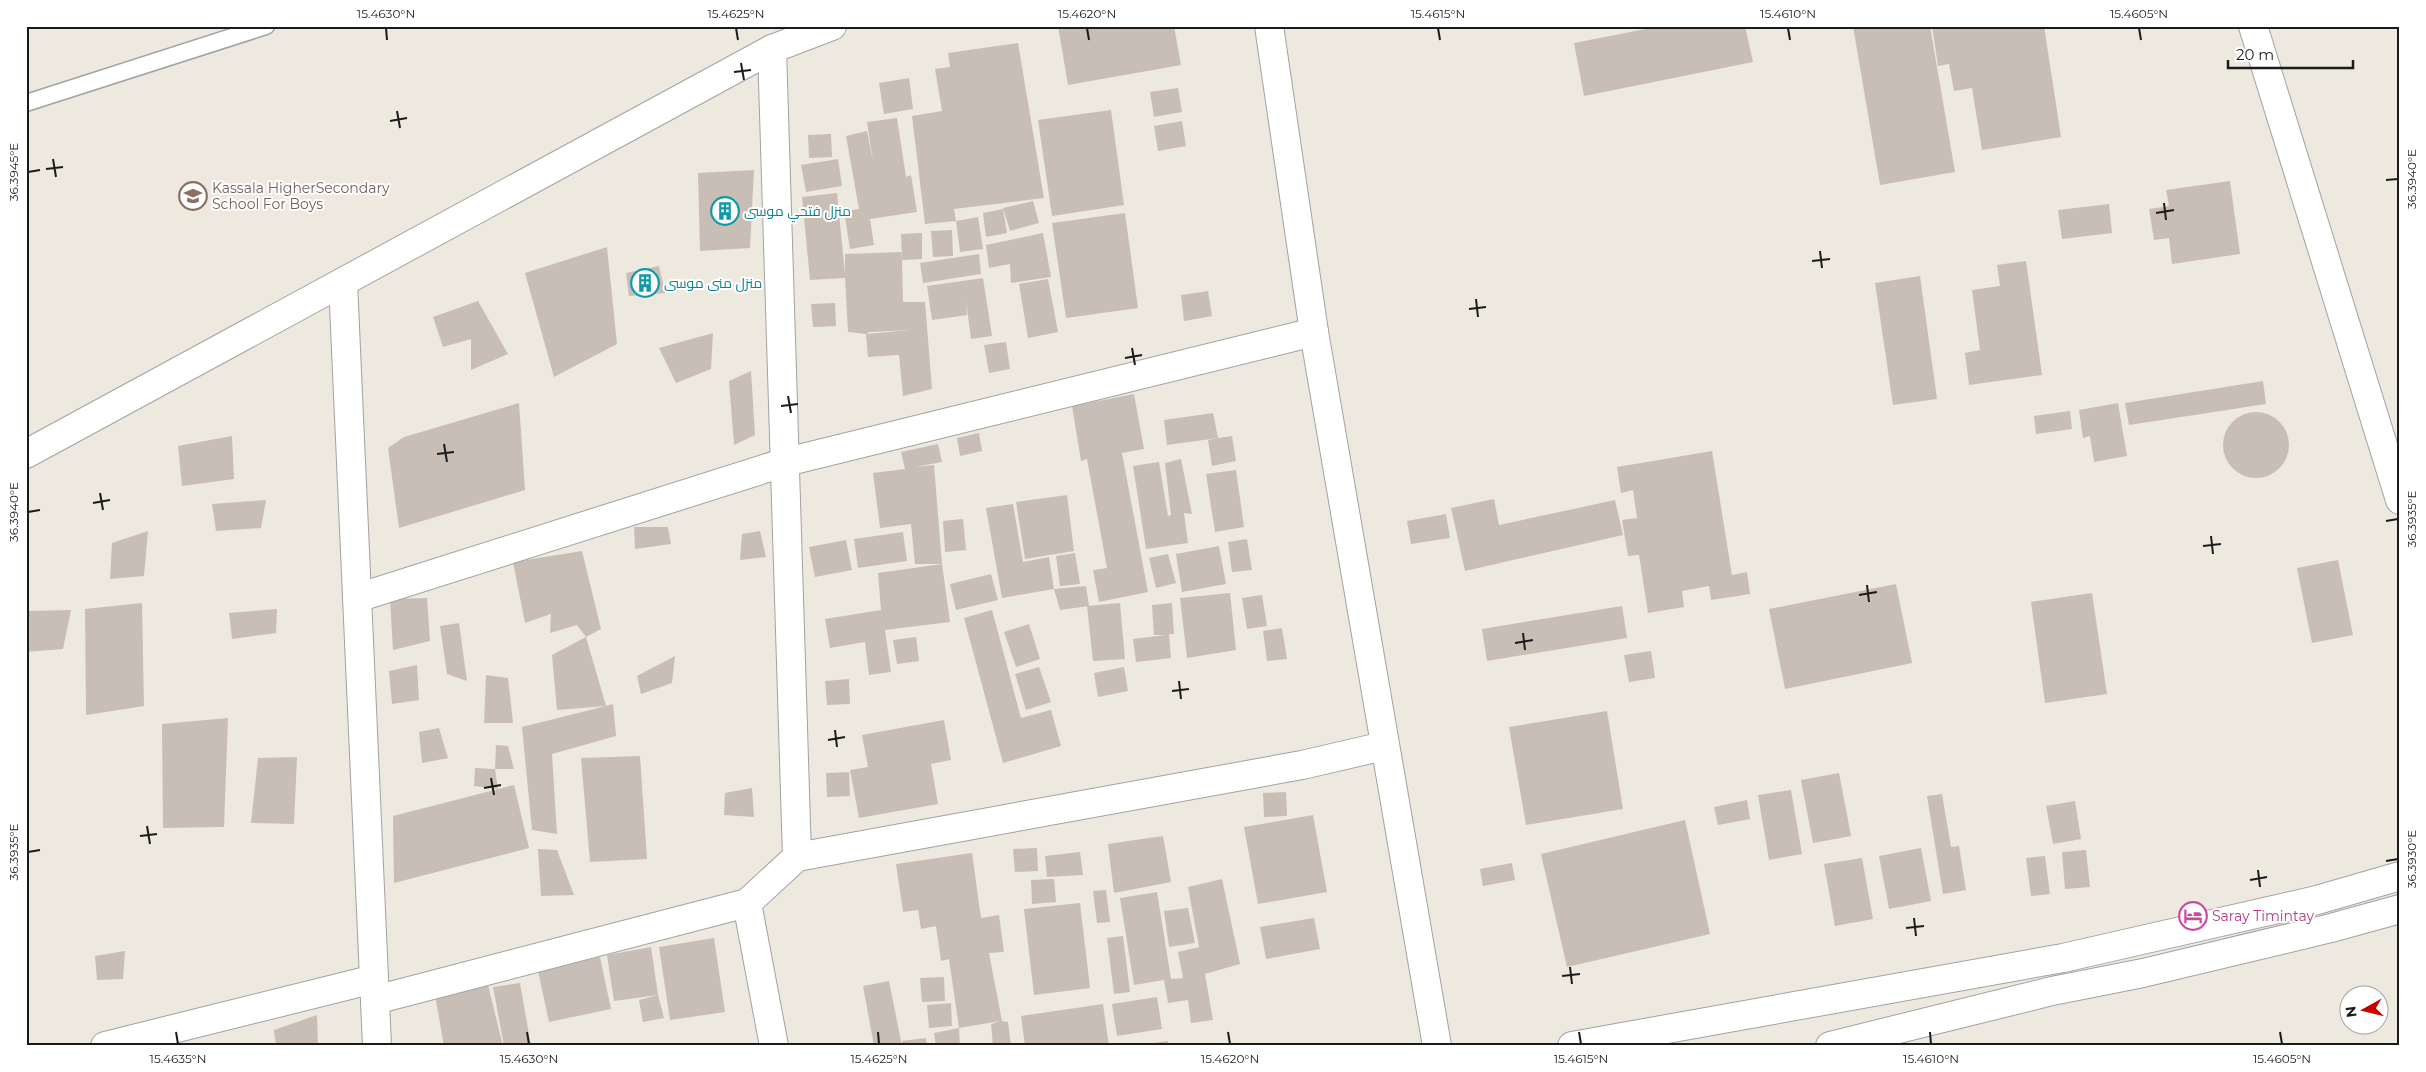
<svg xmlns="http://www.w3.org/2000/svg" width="2426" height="1072" viewBox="0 0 2426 1072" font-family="Montserrat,Cairo,sans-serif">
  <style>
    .building { fill: #c9beb5 }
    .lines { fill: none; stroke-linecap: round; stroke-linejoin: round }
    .service-casing { stroke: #a2a2a2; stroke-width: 19 }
    .minor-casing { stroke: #a2a2a2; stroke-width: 30 }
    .tertiary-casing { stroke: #a2a2a2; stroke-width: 30 }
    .service { stroke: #fff; stroke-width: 16 }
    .minor { stroke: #fff; stroke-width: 28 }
    .tertiary { stroke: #fff; stroke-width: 28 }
    .ticks { fill: none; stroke: #1b1b1b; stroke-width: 2 }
    .labels { text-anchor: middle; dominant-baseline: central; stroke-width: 4; stroke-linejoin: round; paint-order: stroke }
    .education-label { font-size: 14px; fill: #785e54; stroke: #fff; text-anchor: start }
    .culture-label { font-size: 14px; fill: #0d838f; stroke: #fff; text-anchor: start }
    .hotel-label { font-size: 14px; fill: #b23c85; stroke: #fff; text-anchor: start }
    .neatline { fill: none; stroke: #1b1b1b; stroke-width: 2 }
    .ticks-label { font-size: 12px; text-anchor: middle; fill: #1b1b1b }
  </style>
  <rect width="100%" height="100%" fill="#ede9df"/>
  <g class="building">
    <polygon points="1058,26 1174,26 1181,65 1068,85"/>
    <polygon points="1661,26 1745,26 1753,62 1584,96 1574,43"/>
    <polygon points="1853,26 1930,26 1955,172 1880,185"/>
    <polygon points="1932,26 2044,26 2061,137 1982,150 1972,88 1954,91 1949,64 1938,66"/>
    <polygon points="1018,43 1044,198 954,209 956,221 925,224 912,116 942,111 935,69 950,67 948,53"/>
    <polygon points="909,78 913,109 884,114 879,83"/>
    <polygon points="1178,88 1182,112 1154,117 1150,92"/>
    <polygon points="1111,110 1124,205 1052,216 1038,120"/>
    <polygon points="897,118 906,177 911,175 917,212 870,219 874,245 850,249 844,211 859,209 846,136 867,131 873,162 867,122"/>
    <polygon points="1182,121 1186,146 1158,151 1154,126"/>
    <polygon points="831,134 832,157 809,158 808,135"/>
    <polygon points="838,159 842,186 806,192 801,165"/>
    <polygon points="754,170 750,248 700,251 698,173"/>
    <polygon points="2230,181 2240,254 2172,264 2169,238 2154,240 2149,209 2169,206 2166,190"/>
    <polygon points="837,193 845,274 845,254 901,252 902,258 901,234 922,233 922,259 902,260 903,302 925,302 932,389 903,396 899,355 868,357 866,334 910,330 870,332 866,334 848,332 845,278 810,280 802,197"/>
    <polygon points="1033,201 1039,223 1010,231 1003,208"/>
    <polygon points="2109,204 2112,233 2062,239 2058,210"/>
    <polygon points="1003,209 1007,233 986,237 983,213"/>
    <polygon points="1125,213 1138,308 1066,318 1052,223"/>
    <polygon points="978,217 983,249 960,252 956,221"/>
    <polygon points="952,230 953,256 933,257 931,231"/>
    <polygon points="1043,233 1051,277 1011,283 1010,264 989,268 986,245"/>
    <polygon points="607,247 617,344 554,377 525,273"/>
    <polygon points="979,254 981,274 923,283 920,263"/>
    <polygon points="2026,261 2042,375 1969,385 1965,353 1980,350 1972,290 2000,286 1997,265"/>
    <polygon points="659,266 665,293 629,296 626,273"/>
    <polygon points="1920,276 1937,399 1893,405 1875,283"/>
    <polygon points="983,278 992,336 971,339 966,301 967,315 932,320 927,286"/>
    <polygon points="1048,279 1058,332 1028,338 1019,284"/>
    <polygon points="1208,291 1212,316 1184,321 1181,295"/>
    <polygon points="478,301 508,354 471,370 471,339 443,347 433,317"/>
    <polygon points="835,303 836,326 813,327 811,304"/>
    <polygon points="713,333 711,369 676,383 659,348"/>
    <polygon points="1006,342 1010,369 989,373 984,345"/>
    <polygon points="751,371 755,435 734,445 729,381"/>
    <polygon points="2263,381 2266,404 2129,425 2125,403"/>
    <polygon points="1134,394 1144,449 1122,453 1148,592 1099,602 1093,570 1107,568 1087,459 1081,461 1072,406"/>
    <polygon points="519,403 525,490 399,528 388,448 404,437"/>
    <polygon points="2118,403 2127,456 2094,462 2090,436 2083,438 2079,410"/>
    <polygon points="2070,411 2072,429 2036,434 2034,416"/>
    <circle cx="2256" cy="445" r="33"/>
    <polygon points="1213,413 1218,438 1232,436 1236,461 1212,466 1208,440 1218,438 1167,445 1164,420"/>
    <polygon points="979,433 982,451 960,456 957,438"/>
    <polygon points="232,436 234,479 182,486 178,446"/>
    <polygon points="938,444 942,462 915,467 934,465 942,564 915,564 911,524 880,528 873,473 905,469 901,452"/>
    <polygon points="1712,451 1732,575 1747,572 1750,594 1711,600 1709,586 1682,591 1684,607 1648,613 1639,555 1628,556 1622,520 1637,518 1633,490 1621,493 1617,467"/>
    <polygon points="1181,459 1192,514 1184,513 1188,543 1146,549 1133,466 1159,462 1168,516 1171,515 1165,463"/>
    <polygon points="1236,470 1244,527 1215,532 1206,474"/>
    <polygon points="1067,495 1074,551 1025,559 1016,502"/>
    <polygon points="1494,499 1499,525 1615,500 1623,535 1465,571 1451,508"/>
    <polygon points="266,500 261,528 216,531 212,504"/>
    <polygon points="1013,504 1023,562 1049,557 1054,589 1086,586 1089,606 1060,610 1054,589 1002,598 986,508"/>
    <polygon points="1446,514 1450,538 1411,544 1407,521"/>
    <polygon points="963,519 966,550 945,552 943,521"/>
    <polygon points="634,527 668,527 671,544 635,549"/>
    <polygon points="148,531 144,576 110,579 112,543"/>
    <polygon points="760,531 766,557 740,560 742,534"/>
    <polygon points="903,532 907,561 858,568 854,539"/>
    <polygon points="1247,539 1252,570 1232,572 1228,542"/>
    <polygon points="846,540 852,570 815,577 809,547"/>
    <polygon points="1219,546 1226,584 1182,592 1176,554"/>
    <polygon points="582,551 601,629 586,637 577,625 550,633 551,614 525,623 513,562"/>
    <polygon points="1075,553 1080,584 1060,586 1056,556"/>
    <polygon points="1168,554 1176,583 1156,588 1149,558"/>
    <polygon points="2338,560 2353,635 2312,643 2297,568"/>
    <polygon points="942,564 950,622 885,630 891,672 869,675 865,642 830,648 825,619 881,610 878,573"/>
    <polygon points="991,574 998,600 956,610 950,584"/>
    <polygon points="1896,584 1912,663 1785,689 1769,609"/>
    <polygon points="1230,593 1236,650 1187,658 1180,598"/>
    <polygon points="2092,593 2107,694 2045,703 2031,602"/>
    <polygon points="1262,595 1267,626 1247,629 1242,598"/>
    <polygon points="427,598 430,641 393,650 390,599"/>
    <polygon points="142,603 144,706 86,715 85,609"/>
    <polygon points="1120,603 1125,659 1093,661 1087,606"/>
    <polygon points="1172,603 1174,634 1169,634 1171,658 1136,662 1133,639 1166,635 1154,635 1152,605"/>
    <polygon points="1622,606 1627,638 1487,661 1482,629"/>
    <polygon points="277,609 276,633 232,639 229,613"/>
    <polygon points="71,610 63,649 26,652 26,611"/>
    <polygon points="992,610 1021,718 1051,710 1061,746 1003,763 964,618"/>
    <polygon points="459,623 467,681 447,674 440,626"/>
    <polygon points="1029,624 1040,659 1016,667 1004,632"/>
    <polygon points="1282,628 1287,659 1267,661 1263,631"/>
    <polygon points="586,637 606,706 613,704 616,736 552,754 557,834 532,830 522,727 606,706 557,710 552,655"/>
    <polygon points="916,637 919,661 897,664 893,640"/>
    <polygon points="1651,651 1655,678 1629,682 1624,655"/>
    <polygon points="675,656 672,683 641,694 637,676"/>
    <polygon points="417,665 419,700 392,704 389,671"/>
    <polygon points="1039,667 1051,702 1026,710 1015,674"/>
    <polygon points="1124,667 1128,691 1098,697 1094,673"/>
    <polygon points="486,675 508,678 513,723 484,723"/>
    <polygon points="849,679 850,704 827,705 825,681"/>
    <polygon points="1607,711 1623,809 1526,825 1509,727"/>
    <polygon points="228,718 224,827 163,828 162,724"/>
    <polygon points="944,720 951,760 931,764 938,804 859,818 850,770 868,767 862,735"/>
    <polygon points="439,728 448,758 422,763 419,732"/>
    <polygon points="496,745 508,746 514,769 495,769"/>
    <polygon points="640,756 647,859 590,862 581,758"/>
    <polygon points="297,757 294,824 251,823 258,758"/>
    <polygon points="475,768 495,769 498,789 474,786"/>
    <polygon points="849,772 850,796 827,797 826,773"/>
    <polygon points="1839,773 1851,836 1813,843 1801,780"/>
    <polygon points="514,785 529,848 394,883 393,816"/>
    <polygon points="752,788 754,817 724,815 725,793"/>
    <polygon points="1791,790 1802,854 1769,860 1758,795"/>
    <polygon points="1286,792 1287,816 1264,817 1263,793"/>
    <polygon points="1942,794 1951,847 1959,846 1966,890 1943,894 1927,796"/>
    <polygon points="1747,800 1750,819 1718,825 1714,807"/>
    <polygon points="2075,801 2081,839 2053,844 2046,806"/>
    <polygon points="1313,815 1327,892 1258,904 1244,827"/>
    <polygon points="1685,820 1710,934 1567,967 1541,854"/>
    <polygon points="1163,836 1171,882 1114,893 1108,844"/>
    <polygon points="1037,848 1038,871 1015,872 1013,849"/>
    <polygon points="1921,848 1931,901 1889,909 1879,856"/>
    <polygon points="538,849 557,850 574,895 541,896"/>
    <polygon points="2086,850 2090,887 2065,889 2062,852"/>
    <polygon points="1080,852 1083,875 1047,877 1045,856"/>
    <polygon points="972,853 981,918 999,915 1004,952 989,953 1002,1021 1008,1022 1011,1046 993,1046 991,1024 1000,1021 959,1028 949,959 941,961 936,926 921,929 918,910 903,912 896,864"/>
    <polygon points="2045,856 2050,894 2031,896 2026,858"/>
    <polygon points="1862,858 1873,919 1835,926 1824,864"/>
    <polygon points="1512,863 1515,880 1483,886 1480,869"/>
    <polygon points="1054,879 1056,902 1032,904 1031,880"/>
    <polygon points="1222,879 1240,964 1205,974 1213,1020 1191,1023 1188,1000 1168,1003 1164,980 1134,985 1120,898 1157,892 1171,979 1183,978 1178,952 1199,947 1188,887"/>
    <polygon points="1106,890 1110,922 1097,923 1093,891"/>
    <polygon points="1080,903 1090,988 1034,995 1024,909"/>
    <polygon points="1188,908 1195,943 1169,947 1164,911"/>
    <polygon points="1314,918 1320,949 1266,959 1260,927"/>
    <polygon points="1123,936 1130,992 1114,994 1107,938"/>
    <polygon points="714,938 725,1012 670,1020 659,947"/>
    <polygon points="651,947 658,995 614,1001 607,955"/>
    <polygon points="125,951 123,979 97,980 95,956"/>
    <polygon points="600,957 611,1009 549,1022 538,971"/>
    <polygon points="944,977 945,1001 922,1002 920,978"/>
    <polygon points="889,981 902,1046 874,1046 863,986"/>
    <polygon points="520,983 531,1046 504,1046 493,987"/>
    <polygon points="488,985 503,1046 444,1046 435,995"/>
    <polygon points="658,995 664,1018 643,1022 639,1000"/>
    <polygon points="1157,997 1162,1029 1117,1036 1112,1004"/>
    <polygon points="951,1003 952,1026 929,1028 927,1005"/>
    <polygon points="1103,1004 1109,1046 1025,1046 1021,1016"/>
    <polygon points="317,1015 318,1046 276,1046 274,1030"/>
    <polygon points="959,1028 960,1046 936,1046 934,1033"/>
    <polygon points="926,1038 927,1046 902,1046 902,1041"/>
    <polygon points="1168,1041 1168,1046 1138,1046 1138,1045"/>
  </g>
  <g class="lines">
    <defs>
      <polyline id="service" points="26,103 266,26"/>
      <g id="minor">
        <polyline points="2253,26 2400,500"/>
        <polyline points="772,49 797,857"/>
        <polyline points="343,282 377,1046"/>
        <polyline points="26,454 772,49 832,26"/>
        <polyline points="357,598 786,462 1314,332"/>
        <polyline points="747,903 774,1046"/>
        <polyline points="375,1000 747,903 797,857 1302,765 1384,746"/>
        <polyline points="105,1046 374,979"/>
        <polyline points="1572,1046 2063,958 2317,900 2400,876"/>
        <polyline points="1830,1046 2052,991 2143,973 2331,928 2400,909"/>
      </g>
      <polyline id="tertiary" points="1269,26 1314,332 1437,1046"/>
    </defs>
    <use href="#service" class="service-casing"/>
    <use href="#minor" class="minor-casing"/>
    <use href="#tertiary" class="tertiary-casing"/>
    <use href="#service" class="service"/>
    <use href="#minor" class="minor"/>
    <use href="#tertiary" class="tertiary"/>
  </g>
  <path class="ticks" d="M386,28L387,40M736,28L738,40M1087,28L1089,40M1438,28L1440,40M1788,28L1790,40M2139,28L2141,40M741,63L744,80M734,72L751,70M397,111L400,128M390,121L407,118M53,159L56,177M46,169L63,167M28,172L40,170M2386,180L2398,179M2164,203L2166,220M2156,213L2174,210M1820,251L1822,268M1812,261L1830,259M1476,299L1478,317M1469,309L1486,307M1132,348L1135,365M1125,358L1142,355M788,396L791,413M781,406L798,404M444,444L447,462M437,454L454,452M100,493L103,510M93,503L110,500M28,512L40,510M2386,521L2398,519M2211,536L2213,554M2203,546L2221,544M1867,585L1869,602M1859,595L1877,592M1523,633L1525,650M1515,643L1533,640M1179,681L1181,699M1172,691L1189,689M835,730L837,747M828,740L845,737M491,778L494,795M484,788L501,785M147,826L150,844M140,836L157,834M28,852L40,850M2386,861L2398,859M2258,870L2260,887M2250,880L2267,877M1914,918L1916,936M1906,928L1924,926M1570,967L1572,984M1562,976L1580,974M176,1032L178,1044M527,1032L529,1044M878,1032L879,1044M1228,1032L1230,1044M1579,1032L1581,1044M1930,1032L1931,1044M2280,1032L2282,1044"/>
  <defs>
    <symbol id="school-ring" viewBox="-11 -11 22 22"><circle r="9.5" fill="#fff" stroke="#8d6e63" stroke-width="1.5"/><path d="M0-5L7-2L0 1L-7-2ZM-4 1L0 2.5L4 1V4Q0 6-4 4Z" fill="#8d6e63"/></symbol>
    <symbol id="building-ring" viewBox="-11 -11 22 22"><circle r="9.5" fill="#fff" stroke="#0f9aa8" stroke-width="1.5"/><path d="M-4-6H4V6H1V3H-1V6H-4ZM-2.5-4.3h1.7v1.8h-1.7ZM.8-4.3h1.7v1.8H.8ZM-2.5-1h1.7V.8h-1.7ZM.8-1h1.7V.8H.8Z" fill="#0f9aa8"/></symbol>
    <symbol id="hotel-ring" viewBox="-11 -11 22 22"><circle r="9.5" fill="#fff" stroke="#d1479c" stroke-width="1.5"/><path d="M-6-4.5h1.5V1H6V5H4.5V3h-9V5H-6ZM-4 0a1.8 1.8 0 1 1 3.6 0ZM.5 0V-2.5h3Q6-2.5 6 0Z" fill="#d1479c"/></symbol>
  </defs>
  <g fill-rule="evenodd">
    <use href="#school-ring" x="177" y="180" width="32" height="32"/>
    <use href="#building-ring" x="709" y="195" width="32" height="32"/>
    <use href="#building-ring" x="629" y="267" width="32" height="32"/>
    <use href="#hotel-ring" x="2177" y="900" width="32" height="32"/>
  </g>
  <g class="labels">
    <g class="education-label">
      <text x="212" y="188">Kassala HigherSecondary<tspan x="212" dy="16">School For Boys</tspan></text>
    </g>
    <g class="culture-label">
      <text x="744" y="211">منزل فتحي موسى</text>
      <text x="664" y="283">منزل منى موسى</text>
    </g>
    <g class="hotel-label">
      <text x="2212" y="916">Saray Timintay</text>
    </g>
  </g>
  <rect width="2426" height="1072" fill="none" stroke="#ffffff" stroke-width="55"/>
  <g transform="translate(2364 1010) rotate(262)"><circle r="24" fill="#ffffff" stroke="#a4a4a4"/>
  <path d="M0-4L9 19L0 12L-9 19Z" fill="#c50200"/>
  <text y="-8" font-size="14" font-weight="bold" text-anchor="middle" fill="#1b1b1b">N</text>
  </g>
  <path d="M2228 60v8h125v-8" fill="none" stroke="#1b1b1b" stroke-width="2.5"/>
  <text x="2236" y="60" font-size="15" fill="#1b1b1b" stroke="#ffffff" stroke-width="4" paint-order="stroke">20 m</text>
  <rect x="28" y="28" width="2370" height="1016" class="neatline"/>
  <g class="ticks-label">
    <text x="386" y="18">15.4630°N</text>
    <text x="736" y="18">15.4625°N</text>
    <text x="1087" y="18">15.4620°N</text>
    <text x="1438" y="18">15.4615°N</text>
    <text x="1788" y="18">15.4610°N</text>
    <text x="2139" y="18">15.4605°N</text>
    <text transform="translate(14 172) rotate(-90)" y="4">36.3945°E</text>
    <text transform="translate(2412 179) rotate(-90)" y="4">36.3940°E</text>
    <text transform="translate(14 512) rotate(-90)" y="4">36.3940°E</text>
    <text transform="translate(2412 519) rotate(-90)" y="4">36.3935°E</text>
    <text transform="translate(14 852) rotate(-90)" y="4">36.3935°E</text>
    <text transform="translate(2412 859) rotate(-90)" y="4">36.3930°E</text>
    <text x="178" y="1063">15.4635°N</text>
    <text x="529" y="1063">15.4630°N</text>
    <text x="879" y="1063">15.4625°N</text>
    <text x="1230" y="1063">15.4620°N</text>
    <text x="1581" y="1063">15.4615°N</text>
    <text x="1931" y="1063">15.4610°N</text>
    <text x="2282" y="1063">15.4605°N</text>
  </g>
</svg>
